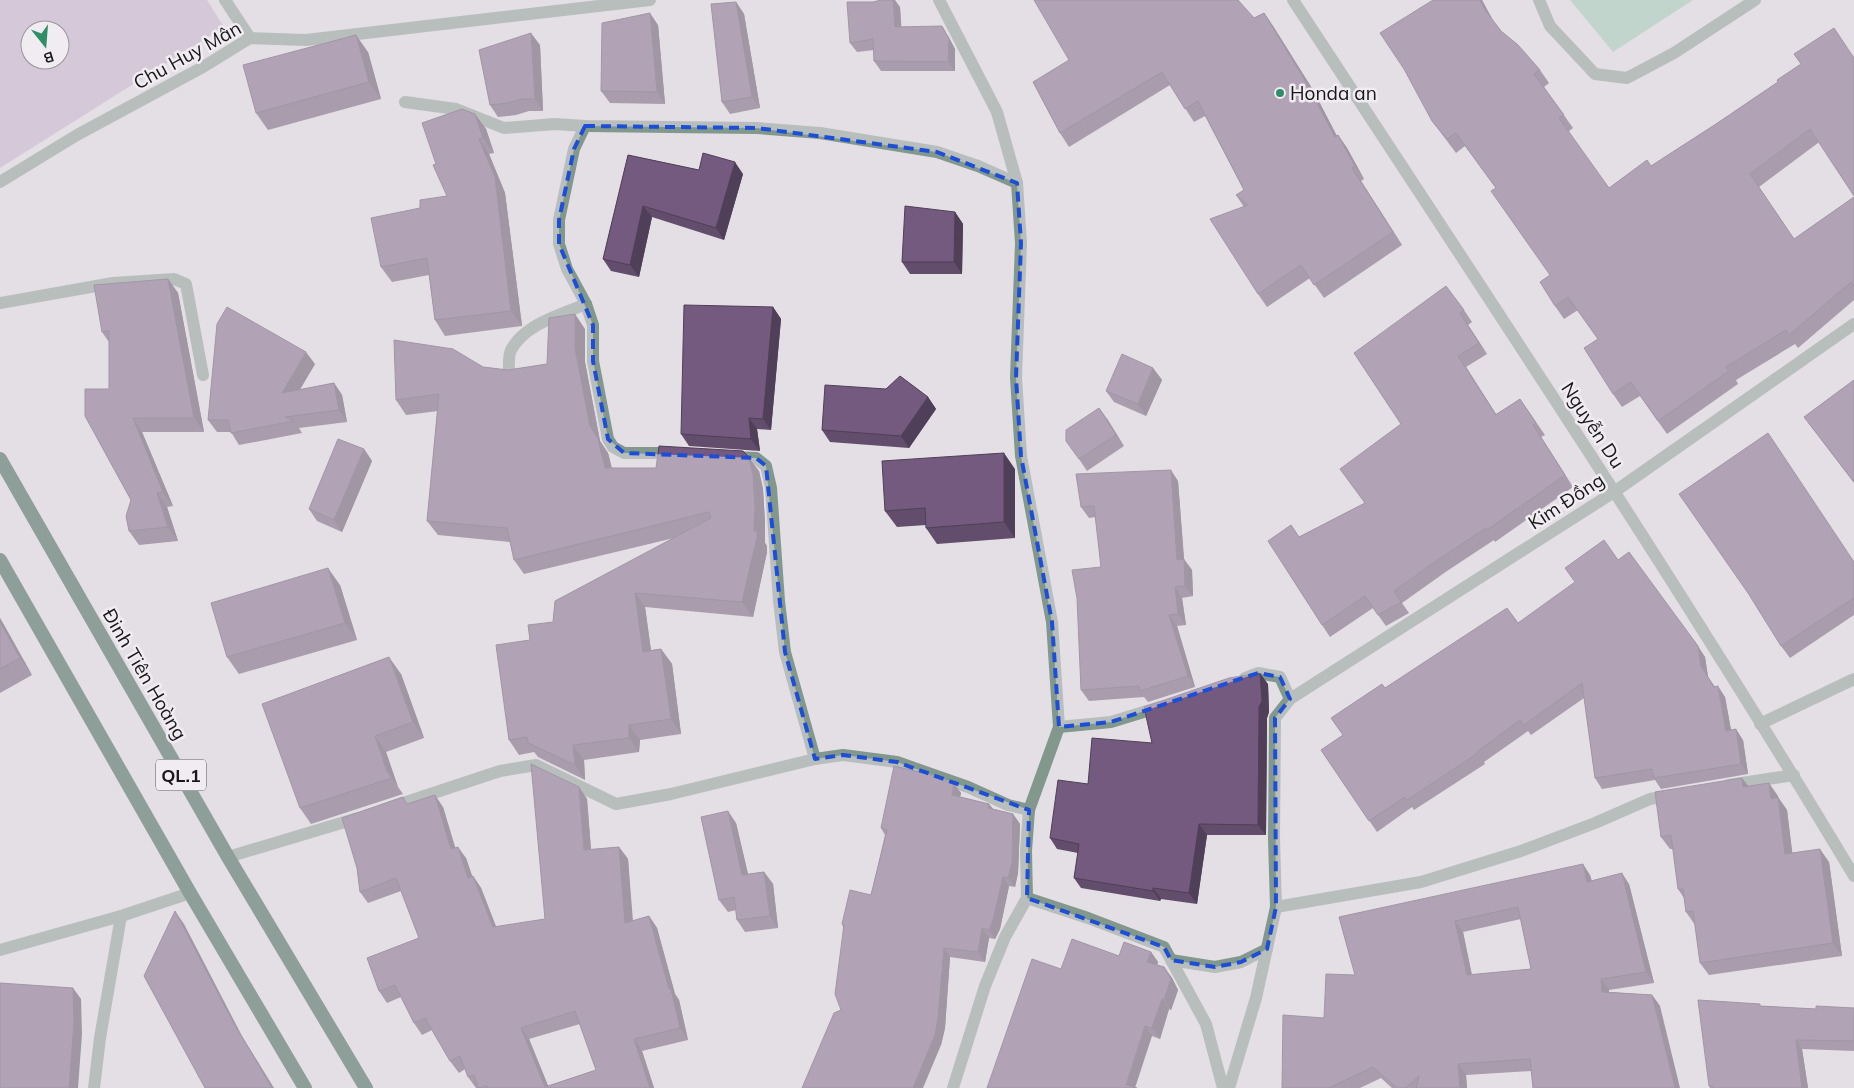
<svg xmlns="http://www.w3.org/2000/svg" width="1854" height="1088" viewBox="0 0 1854 1088" font-family="Mulish,sans-serif">
  <style>
    .green { fill: #c3b0cc; fill-rule: evenodd }
    .water { fill: #9acbb1 }
    .lines { fill: none; stroke-linecap: round; stroke-linejoin: round }
    .pedestrian { stroke: #83988d; stroke-width: 12 }
    .minor { stroke: #83988d; stroke-width: 12 }
    .tertiary { stroke: #83988d; stroke-width: 12 }
    .trunk { stroke: #26503e; stroke-width: 14 }
    .wall { fill: #634d6c; fill-rule: evenodd }
    .shaded-wall { fill: #503f58 }
    .building { fill: #735a7e; stroke: #503f58; fill-rule: evenodd }
    .marked { fill: none; stroke: #1d4ed8; stroke-width: 4; stroke-dasharray: 10 6; stroke-linejoin: round }
    .poi-dot { fill: #2f8e66; stroke: #f0ecf1; stroke-width: 2 }
    .labels { text-anchor: middle; dominant-baseline: central; stroke-width: 5; stroke-linejoin: round; paint-order: stroke }
    .shield { fill: #f0ecf1; stroke: #59575a; stroke-width: 1 }
    .shield-label { font-size: 18px; font-weight: bold; fill: #181719 }
    .street-label { font-size: 19px; fill: #181719; stroke: #f0ecf1 }
    .poi-label { font-size: 19px; fill: #181719; stroke: #f0ecf1; text-anchor: start }
  </style>
  <rect width="100%" height="100%" fill="#e3dfe4"/>
  <path class="green" d="M0,0H207L224,27L0,168ZM30,30H60V60H30Z"/>
  <polygon class="water" points="1570,0 1693,0 1613,52"/>
  <g class="lines">
    <polyline class="pedestrian" points="1539,0 1550,26 1595,74 1627,78 1674,53 1755,0"/>
    <g class="minor">
      <polyline points="225,0 250,38"/>
      <polyline points="939,0 997,112 1017,183 1021,243 1016,378 1021,456 1052,622 1059,727 1029,810 1026,851 1027,898 1005,937 985,986 953,1088"/>
      <polyline points="405,102 456,109 504,128 555,124 585,126 757,128 820,133 937,152 978,166 1017,183"/>
      <polyline points="585,126 574,149 559,220 559,244 567,269 586,304 593,325 593,361 608,439 613,447 624,453 674,453"/>
      <polyline points="0,182 77,135 203,67 250,38 306,40 650,0"/>
      <polyline points="0,303 113,283 174,279 186,284 203,375"/>
      <path d="M509,373C509,366 508,356 511,350C525,324 560,315 586,304"/>
      <polyline points="734,457 756,458 766,466 771,488 779,601 785,652 815,759"/>
      <polyline points="1245,678 1258,673 1280,677 1290,699"/>
      <polyline points="1760,724 1854,679"/>
      <polyline points="1059,727 1111,722 1160,707"/>
      <polyline points="1729,785 1794,775"/>
      <polyline points="391,807 500,771 536,765 616,804 671,794 815,759 843,755 897,762 968,787 1008,805 1029,810"/>
      <polyline points="228,857 358,818"/>
      <polyline points="1027,898 1088,918 1164,947 1206,1024 1223,1088"/>
      <polyline points="1276,907 1421,882 1521,851 1595,823 1650,799 1673,795"/>
      <polyline points="0,950 121,916 190,893"/>
      <polyline points="1171,960 1215,967 1241,962 1267,949"/>
      <polyline points="94,1088 100,1038 121,916"/>
      <polyline points="1229,1088 1256,998 1276,907 1274,839 1275,718 1290,699 1614,492 1854,324"/>
    </g>
    <path class="tertiary" d="M1293,0C1483,290 1676,579 1854,876"/>
    <g class="trunk">
      <polyline points="0,459 228,857 366,1088"/>
      <polyline points="0,560 190,893 305,1088"/>
    </g>
  </g>
  <g class="wall">
    <polygon points="1433,0 1482,0 1493,20 1501,31 1540,70 1549,83 1544,87 1573,128 1568,132 1609,188 1651,166 1716,124 1778,82 1801,64 1834,28 1818,143 1759,187 1794,239 1854,197 1854,300 1798,348 1795,344 1736,380 1738,384 1667,434 1640,396 1622,407 1613,394 1598,339 1578,310 1564,319 1555,306 1550,275 1496,188 1465,146 1456,153 1432,121"/>
    <polygon points="736,2 744,14 760,108 730,114 722,102"/>
    <polygon points="900,7 901,27 948,36 955,49 955,71 881,71 874,61 874,50 857,52 850,43"/>
    <polygon points="1264,13 1273,26 1313,90 1337,136 1338,135 1347,148 1364,179 1361,181 1402,245 1324,298 1310,278 1267,307 1258,294 1244,207 1236,195 1244,190 1205,116 1194,122 1170,85 1069,147 1060,133 1033,82 1254,18"/>
    <polygon points="658,25 665,104 610,103 601,91"/>
    <polygon points="540,45 543,111 529,111 516,115 498,117 490,105"/>
    <polygon points="368,52 381,99 268,130 256,113"/>
    <polygon points="475,114 486,129 494,153 489,154 505,193 522,326 445,336 435,320 429,275 392,282 381,267 420,208 447,196 436,164"/>
    <polygon points="628,155 699,170 743,174 724,240 652,217 639,277 611,271 603,259"/>
    <polygon points="955,212 963,224 962,274 910,274 902,262"/>
    <polygon points="168,279 178,293 204,432 142,432 173,506 167,507 178,541 139,545 129,531 131,500 109,389 109,342 102,332"/>
    <polygon points="773,307 781,319 771,430 757,429 760,451 689,446 681,434"/>
    <polygon points="1464,310 1472,322 1468,325 1487,354 1466,367 1496,414 1520,399 1545,435 1541,437 1573,487 1495,542 1494,540 1447,571 1402,603 1409,613 1386,626 1373,608 1330,637 1322,625 1291,525 1299,537 1365,503 1401,424 1354,353"/>
    <polygon points="585,329 585,362 600,441 608,453 612,468 759,471 763,489 765,523 765,543 767,546 767,552 753,617 645,607 651,650 661,649 672,664 681,734 640,740 639,752 584,760 585,780 538,757 534,752 519,755 509,740 530,640 553,622 674,538 524,574 514,560 510,542 438,535 427,521 438,411 406,415 396,400 483,367 508,370 547,364"/>
    <polygon points="315,364 299,390 334,383 342,395 347,422 299,428 302,433 239,445 231,432 217,432 208,420"/>
    <polygon points="1153,368 1162,380 1146,416 1114,402 1106,391"/>
    <polygon points="1854,380 1854,483 1804,417"/>
    <polygon points="928,397 936,409 909,448 830,442 822,430"/>
    <polygon points="1099,408 1124,446 1087,471 1079,459"/>
    <polygon points="364,449 372,461 342,532 317,521 309,509"/>
    <polygon points="1015,469 1015,538 937,544 926,528 926,525 897,527 885,511"/>
    <polygon points="1178,481 1184,560 1192,570 1193,596 1182,598 1186,625 1177,626 1195,687 1148,702 1144,697 1089,701 1081,690 1101,567 1096,517 1089,518 1081,507"/>
    <polygon points="1618,560 1705,657 1708,677 1715,687 1725,697 1731,730 1743,740 1748,774 1661,789 1655,780 1602,789 1595,778 1584,698 1531,735 1528,731 1484,762 1485,764 1414,810 1412,807 1377,832 1321,750 1343,735 1385,688 1518,623"/>
    <polygon points="1854,562 1854,615 1790,658 1781,646"/>
    <polygon points="340,585 357,640 239,674 227,657"/>
    <polygon points="0,618 32,675 0,693"/>
    <polygon points="401,674 424,738 386,752 398,787 403,794 311,824 300,808"/>
    <polygon points="1268,684 1269,712 1267,718 1266,835 1207,835 1197,904 1161,899 1160,901 1081,888 1074,878 1078,853 1057,849 1050,838 1088,784 1152,743"/>
    <polygon points="1742,778 1748,786 1778,796 1778,798 1787,810 1792,853 1829,862 1842,956 1709,975 1700,963 1695,925 1686,912 1684,898 1678,889 1673,849 1670,849 1661,837"/>
    <polygon points="954,784 961,793 960,797 989,804 993,809 1013,814 1020,824 1018,873 1015,887 1009,886 1000,929 995,939 989,938 985,962 950,957 945,1028 941,1045 841,1010 843,927 842,924 871,895 885,835 881,828"/>
    <path d="M579,787L587,799L591,850L619,847L628,859L632,921L649,916L657,928L675,994L679,1000L688,1040L642,1051L654,1088H476L468,1077L465,1069L459,1073L450,1061L432,1030L422,1035L414,1023L401,997L387,1003L379,991L419,938L401,891L368,903L360,892L357,868L408,804L443,807L455,848L466,858L472,877L473,876L481,888L496,927L545,919ZM580,1024L596,1070L548,1086L529,1039Z"/>
    <polygon points="736,823 748,874 764,872 773,884 778,928 745,932 737,920 736,910 728,912 719,900"/>
    <path d="M1590,875L1592,881L1629,884L1654,983L1609,990V992L1652,995L1660,1006L1531,1071L1466,1075L1467,1088H1392L1381,1078L1360,1088H1282L1324,1018L1355,975L1339,917ZM1521,919L1531,969L1472,975L1463,932Z"/>
    <polygon points="1151,952 1158,962 1157,965 1164,967 1172,978 1178,990 1171,1010 1169,1009 1160,1039 1152,1036 987,1088 1061,969 1119,956"/>
    <polygon points="1761,1006 1816,1009 1854,1008 1854,1051 1802,1049 1808,1088 1710,1088 1709,1086"/>
  </g>
  <g class="shaded-wall">
    <polygon points="893,0 895,0 900,7 902,36 895,27"/>
    <polygon points="1480,0 1482,0 1494,24 1485,10"/>
    <polygon points="736,2 744,14 760,108 752,97"/>
    <polygon points="650,13 658,25 665,104 657,92"/>
    <polygon points="1264,13 1273,26 1313,90 1344,150 1335,137"/>
    <polygon points="942,26 948,36 955,49 955,71 948,62"/>
    <polygon points="531,33 540,45 543,111 535,99"/>
    <polygon points="356,35 368,52 381,99 369,82"/>
    <polygon points="475,114 486,129 494,153 483,138"/>
    <polygon points="1338,135 1347,148 1364,179 1355,166"/>
    <polygon points="479,139 489,154 505,193 522,326 511,311"/>
    <polygon points="735,162 743,174 724,240 716,228"/>
    <polygon points="1352,168 1361,181 1402,245 1393,232"/>
    <polygon points="643,206 652,217 639,277 630,265"/>
    <polygon points="955,212 963,224 962,274 954,262"/>
    <polygon points="168,279 178,293 204,432 194,418"/>
    <polygon points="773,307 781,319 771,430 763,419"/>
    <polygon points="1460,313 1468,325 1487,354 1479,343"/>
    <polygon points="575,314 585,329 585,362 600,441 608,453 615,483 605,468 590,426 575,348"/>
    <polygon points="306,352 315,364 291,405 282,393"/>
    <polygon points="1458,356 1466,367 1504,427 1496,415"/>
    <polygon points="1153,368 1162,380 1146,416 1138,404"/>
    <polygon points="334,383 342,395 347,422 339,410"/>
    <polygon points="928,397 936,409 909,448 901,436"/>
    <polygon points="1099,408 1108,420 1124,446 1116,435"/>
    <polygon points="133,418 142,432 173,506 163,492"/>
    <polygon points="749,418 757,429 760,451 751,439"/>
    <polygon points="1533,425 1541,437 1573,487 1565,475"/>
    <polygon points="364,449 372,461 342,532 334,520"/>
    <polygon points="1004,453 1015,469 1015,538 1004,522"/>
    <polygon points="748,456 759,471 763,489 765,523 765,543 767,546 767,552 753,617 742,602 754,531"/>
    <polygon points="1171,470 1178,481 1185,571 1177,560"/>
    <polygon points="157,493 167,507 178,541 168,527"/>
    <polygon points="1184,559 1192,570 1193,596 1185,586"/>
    <polygon points="328,568 340,585 357,640 345,623"/>
    <polygon points="1175,587 1182,598 1186,625 1178,614"/>
    <polygon points="635,593 645,607 653,666 643,652"/>
    <polygon points="1169,615 1177,626 1195,687 1188,676"/>
    <polygon points="0,618 32,675 20,658 0,622"/>
    <polygon points="1698,646 1705,657 1708,677 1720,695 1718,686 1725,697 1733,741 1726,731 1714,687 1701,666"/>
    <polygon points="661,649 672,664 681,734 671,719"/>
    <polygon points="389,657 401,674 424,738 413,722"/>
    <polygon points="1260,673 1268,684 1269,712 1267,718 1266,835 1258,825"/>
    <polygon points="629,725 640,740 639,752 629,738"/>
    <polygon points="1736,729 1743,740 1748,774 1741,764"/>
    <polygon points="375,736 386,752 398,787 403,794 387,771"/>
    <polygon points="573,745 584,760 585,780 575,765"/>
    <polygon points="1742,778 1751,790 1743,787"/>
    <polygon points="1769,783 1778,796 1779,811 1771,799"/>
    <polygon points="954,784 961,793 958,805 952,795"/>
    <polygon points="579,787 587,799 592,862 584,850"/>
    <polygon points="435,795 443,807 459,860 451,849"/>
    <polygon points="1778,797 1787,810 1794,866 1785,854"/>
    <polygon points="989,804 996,813 988,808"/>
    <polygon points="728,811 736,823 751,887 742,875"/>
    <polygon points="1013,814 1020,824 1018,873 1015,887 1008,878"/>
    <polygon points="1199,824 1207,835 1197,904 1189,893"/>
    <polygon points="458,847 466,858 477,890 468,878"/>
    <polygon points="619,847 628,859 634,934 625,923"/>
    <polygon points="1820,849 1829,862 1842,956 1833,943"/>
    <polygon points="1583,864 1590,875 1594,893 1587,882"/>
    <polygon points="764,872 773,884 778,928 770,916"/>
    <polygon points="1622,873 1629,884 1654,983 1646,972"/>
    <polygon points="473,876 481,888 501,939 493,927"/>
    <polygon points="1003,877 1009,886 1000,929 995,939 989,930"/>
    <polygon points="1153,888 1161,899 1160,901 1153,891"/>
    <polygon points="175,911 184,924 242,1036 274,1088 272,1088 233,1022"/>
    <polygon points="649,916 657,928 675,994 679,1000 688,1040 680,1028 669,989"/>
    <polygon points="1455,921 1463,932 1474,986 1467,975"/>
    <polygon points="982,928 989,938 985,962 978,952"/>
    <polygon points="944,948 950,957 945,1028 941,1045 923,1088 912,1088"/>
    <polygon points="1151,952 1158,962 1155,972 1147,962"/>
    <polygon points="1164,967 1172,978 1178,990 1171,1010 1164,1000"/>
    <polygon points="1601,979 1609,990 1609,1003 1602,992"/>
    <polygon points="73,988 81,999 82,1034 78,1088 69,1088"/>
    <polygon points="1652,995 1660,1006 1680,1088 1675,1088"/>
    <polygon points="1162,999 1169,1009 1160,1039 1152,1028"/>
    <polygon points="1145,1026 1152,1036 1135,1088 1126,1085"/>
    <polygon points="521,1028 529,1039 549,1088 546,1088"/>
    <polygon points="634,1039 642,1051 654,1088 650,1088"/>
    <polygon points="1796,1040 1802,1049 1808,1088 1802,1088"/>
    <polygon points="1458,1064 1466,1075 1467,1088 1460,1088"/>
  </g>
  <g class="building">
    <polygon points="881,0 893,0 895,27 942,26 949,39 948,62 874,61 873,39 850,43 847,2 873,2"/>
    <polygon points="1034,0 1238,0 1254,18 1264,13 1303,77 1335,137 1338,135 1355,166 1352,168 1393,232 1314,285 1301,265 1258,294 1210,219 1248,205 1236,195 1244,190 1198,101 1185,109 1162,72 1060,133 1033,82 1069,60"/>
    <polygon points="1433,0 1480,0 1485,10 1501,31 1518,45 1540,70 1534,74 1564,115 1559,118 1609,188 1647,160 1651,166 1716,124 1778,82 1777,80 1801,64 1794,54 1834,28 1854,58 1854,196 1810,129 1750,174 1794,239 1854,197 1854,287 1851,282 1789,335 1786,330 1726,367 1729,371 1658,421 1631,382 1613,394 1584,348 1598,339 1568,297 1555,306 1540,282 1550,275 1491,191 1496,188 1456,133 1447,139 1432,121 1404,69 1380,33"/>
    <polygon points="736,2 752,97 722,102 711,4"/>
    <polygon points="650,13 657,92 601,91 602,23"/>
    <polygon points="531,33 535,99 521,99 508,103 490,105 479,50"/>
    <polygon points="356,35 369,82 256,113 243,65"/>
    <polygon points="462,109 475,114 483,138 479,139 495,177 511,311 435,320 427,258 381,267 371,218 420,208 420,200 447,196 433,165 436,164 422,123"/>
    <polygon points="703,153 735,162 716,228 643,206 630,265 603,259 628,155 699,170"/>
    <polygon points="905,206 955,212 954,262 902,262"/>
    <polygon points="168,279 194,418 133,418 163,492 157,493 168,527 129,531 126,516 131,500 85,416 85,389 109,389 109,331 102,332 94,285"/>
    <polygon points="1446,286 1464,310 1460,313 1479,343 1458,356 1496,415 1520,399 1536,423 1533,425 1565,475 1487,530 1486,528 1439,559 1394,591 1401,602 1378,615 1365,596 1322,625 1268,541 1291,525 1299,537 1365,503 1340,469 1401,424 1354,353"/>
    <polygon points="684,305 773,307 763,419 749,418 751,439 681,434"/>
    <polygon points="227,307 306,352 282,393 334,383 339,410 285,417 294,421 231,433 228,420 208,420 217,324"/>
    <polygon points="575,314 575,348 590,426 598,439 605,468 656,468 659,446 743,451 748,456 753,474 755,508 754,531 757,531 757,537 742,602 635,593 643,652 661,649 671,719 629,725 629,738 573,745 575,765 528,743 527,737 509,740 496,645 530,640 528,625 553,622 555,601 711,518 709,512 514,560 507,528 427,521 439,394 396,400 394,340 453,349 483,367 508,370 547,364 549,318"/>
    <polygon points="1122,354 1153,368 1138,404 1106,391"/>
    <polygon points="900,376 928,397 901,436 822,430 825,385 886,389"/>
    <polygon points="1854,380 1854,482 1804,417"/>
    <polygon points="1099,408 1116,435 1079,459 1066,441 1066,430"/>
    <polygon points="1768,433 1854,562 1854,598 1781,646 1748,593 1679,494"/>
    <polygon points="338,439 364,449 334,520 309,509"/>
    <polygon points="1004,453 1004,522 926,528 925,508 885,511 882,461"/>
    <polygon points="1171,470 1177,560 1184,559 1185,586 1175,587 1178,614 1169,615 1188,676 1140,691 1139,686 1081,690 1077,598 1072,570 1101,567 1094,506 1081,507 1076,474"/>
    <polygon points="1604,540 1618,560 1629,552 1698,646 1701,666 1714,687 1718,686 1726,731 1736,729 1741,764 1654,778 1652,769 1595,778 1582,683 1524,725 1520,720 1477,752 1478,753 1407,800 1405,797 1369,821 1321,750 1343,735 1331,718 1382,684 1385,688 1507,608 1518,623 1575,582 1565,568"/>
    <polygon points="328,568 345,623 227,657 211,603"/>
    <polygon points="0,622 20,658 0,669"/>
    <polygon points="389,657 413,722 375,736 387,771 392,778 300,808 262,704"/>
    <polygon points="1260,673 1262,701 1259,707 1258,825 1199,824 1189,893 1153,888 1153,891 1074,878 1079,844 1050,838 1058,780 1088,784 1092,738 1152,743 1144,707 1229,678"/>
    <path d="M531,764L579,787L584,850L619,847L625,923L649,916L669,989H671L680,1028L634,1039L650,1088H488L487,1086L478,1088L474,1075L468,1077L460,1056L450,1061L425,1018L414,1023L395,985L379,991L367,958L419,938L396,878L360,892L357,868L342,818L403,797L407,804L435,795L451,849L458,847L468,878L473,876L493,927L545,919ZM575,1011L596,1070L545,1087L521,1028Z"/>
    <polygon points="894,766 928,774 954,784 952,795 989,804 988,808 1013,814 1012,863 1008,878 1003,877 993,920 989,930 982,928 978,952 944,948 938,1018 935,1035 913,1088 802,1088 834,1013 841,1010 835,994 844,925 842,924 850,890 871,895 887,830 881,828"/>
    <polygon points="1742,778 1743,787 1769,783 1771,799 1778,797 1785,854 1820,849 1833,943 1700,963 1693,911 1686,912 1683,889 1678,889 1671,835 1661,837 1655,792"/>
    <polygon points="728,811 742,875 764,872 770,916 737,920 734,897 719,900 701,817"/>
    <path d="M1583,864L1587,882L1622,873L1646,972L1601,979L1602,992L1652,995L1675,1088H1533L1530,1059L1458,1064L1460,1088H1416L1419,1076L1406,1088H1397L1373,1067L1329,1088H1282L1283,1015L1324,1018L1326,974L1355,975L1339,917ZM1518,907L1531,969L1467,975L1455,921Z"/>
    <polygon points="175,911 233,1022 272,1088 205,1088 144,976"/>
    <polygon points="1072,939 1119,956 1124,942 1151,952 1147,962 1164,967 1171,979 1164,1000 1162,999 1152,1028 1145,1026 1126,1085 1137,1088 987,1088 1032,959 1061,969"/>
    <polygon points="0,983 73,988 74,1023 69,1088 0,1088"/>
    <polygon points="1698,1000 1760,1004 1760,1006 1816,1009 1816,1006 1854,1008 1854,1041 1796,1040 1802,1088 1713,1088 1712,1086 1709,1086"/>
  </g>
  <path d="M0 0H1854V1088H0ZM585,126L757,128L937,152L1017,183L1021,243L1016,378L1021,456L1052,622L1059,727L1111,722L1258,673L1280,677L1290,699L1275,718L1276,907L1267,949L1241,962L1215,967L1171,960L1164,947L1027,898L1029,810L897,762L843,755L815,759L785,652L766,466L756,458L624,453L608,439L593,361V325L559,244V220L574,149Z" fill="#e3dfe4" fill-opacity=".55" fill-rule="evenodd"/>
  <path class="marked" d="M585,126L757,128L937,152L1017,183L1021,243L1016,378L1021,456L1052,622L1059,727L1111,722L1258,673L1280,677L1290,699L1275,718L1276,907L1267,949L1241,962L1215,967L1171,960L1164,947L1027,898L1029,810L897,762L843,755L815,759L785,652L766,466L756,458L624,453L608,439L593,361V325L559,244V220L574,149Z"/>
  <circle class="poi-dot" cx="1280" cy="93" r="5"/>
  <g class="labels">
    <rect class="shield" x="156" y="759.5" width="50" height="31" rx="4"/>
    <g class="shield-label">
      <text x="181" y="775">QL.1</text>
    </g>
    <g class="street-label">
      <text transform="translate(187 55) rotate(-29)">Chu Huy Mân</text>
      <text transform="translate(1593 425) rotate(57)">Nguyễn Du</text>
      <text transform="translate(1566 501) rotate(-33)">Kim Đồng</text>
      <text transform="translate(145 674) rotate(60)">Đinh Tiên Hoàng</text>
    </g>
    <g class="poi-label">
      <text x="1290" y="93">Honda an</text>
    </g>
  </g>
  <g transform="translate(45 45) rotate(163)"><circle r="24" fill="#f0ecf1" stroke="#9a979b"/>
  <path d="M0-4L9 19L0 12L-9 19Z" fill="#2f8e66"/>
  <text y="-8" font-size="14" font-weight="bold" text-anchor="middle" fill="#181719">B</text>
  </g>
</svg>
